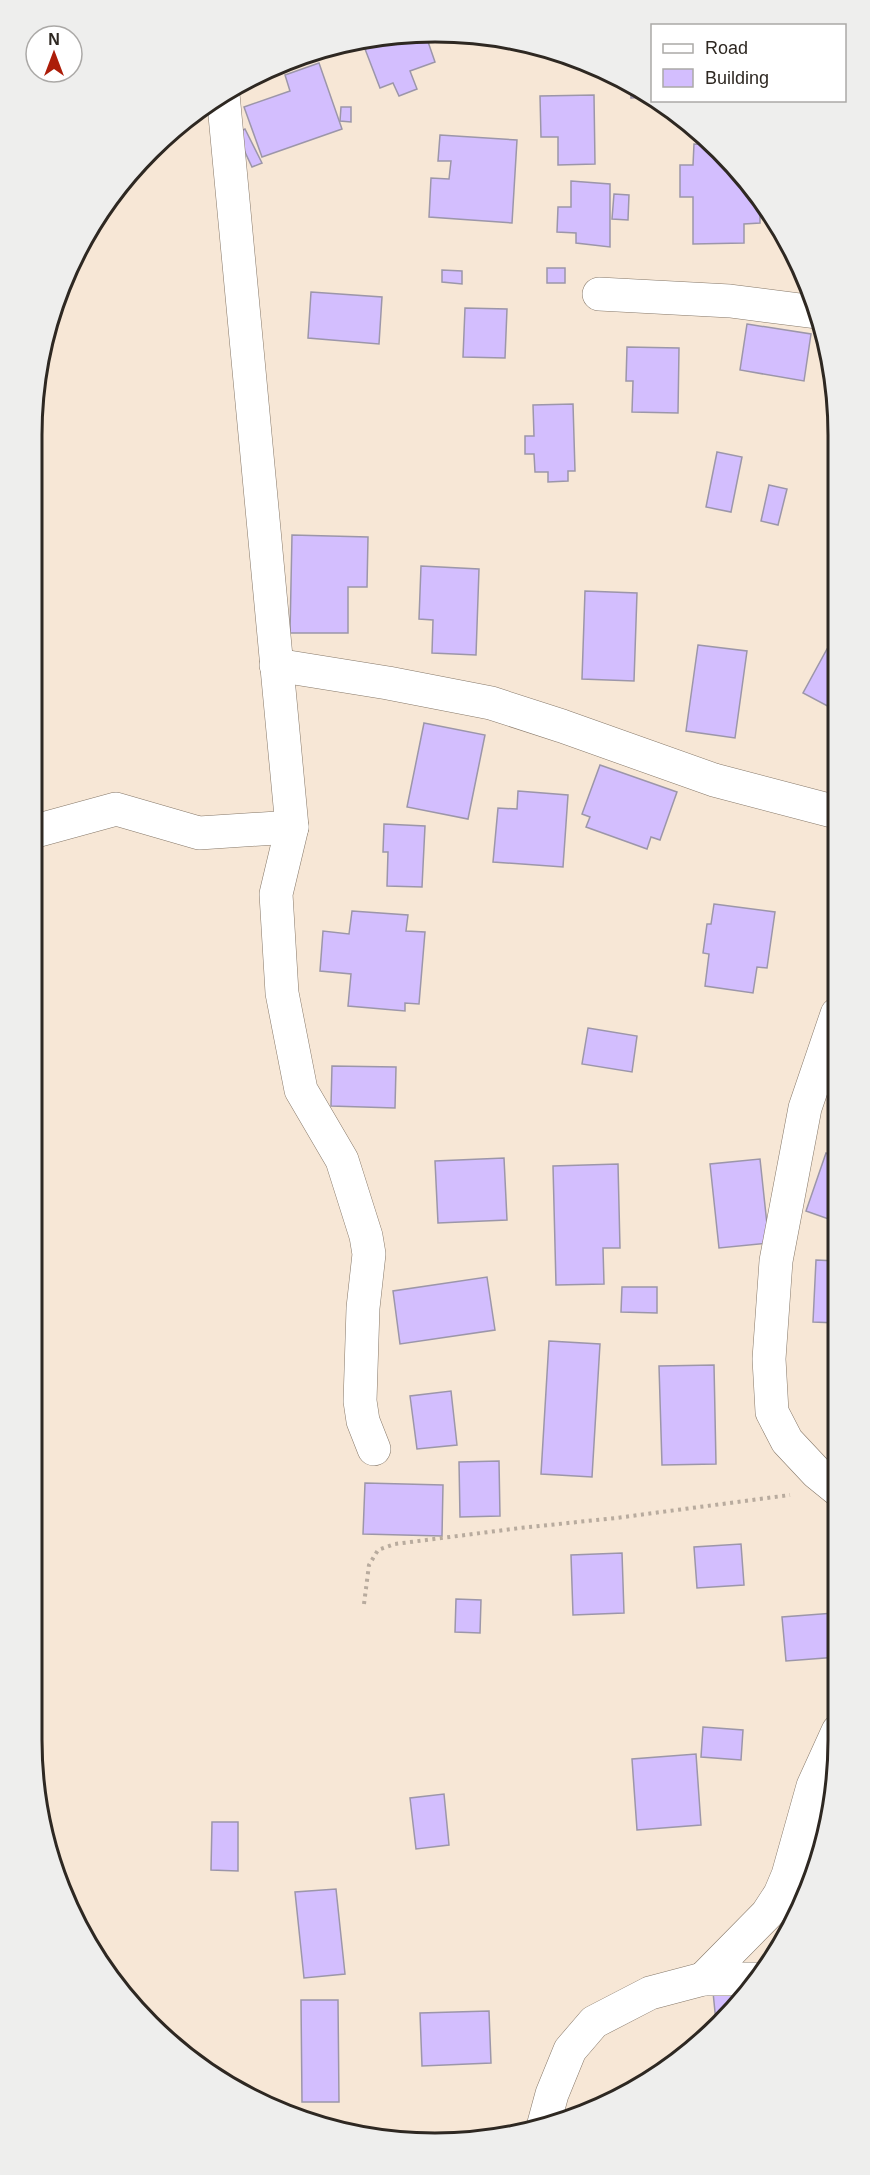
<svg xmlns="http://www.w3.org/2000/svg" width="870" height="2175" viewBox="0 0 870 2175" font-family="Helvetica,sans-serif">
  <style>
    .building { fill: #d3befe; stroke: #9c96a9; stroke-width: 1.5 }
    .lines { fill: none; stroke-linecap: round; stroke-linejoin: round }
    .street-casing { stroke: #867869; stroke-width: 34 }
    .path { stroke: #b8ab9e; stroke-width: 4; stroke-dasharray: 3 4.5; stroke-linecap: butt }
    .street { stroke: #fff; stroke-width: 33 }
    .rim { fill: none; stroke: #2e2822; stroke-width: 3 }
  </style>
  <rect width="100%" height="100%" fill="#f7e7d6"/>
  <g class="building">
    <polygon points="410,32 425,33 435,62 410,71 417,89 399,96 393,83 380,88 365,49"/>
    <polygon points="319,63 342,129 262,157 244,107 290,91 285,75"/>
    <polygon points="631,88 647,94 647,97 631,98"/>
    <polygon points="594,95 595,164 558,165 558,137 541,137 540,96"/>
    <polygon points="341,107 351,107 351,122 340,121"/>
    <polygon points="245,129 262,163 252,167 236,133"/>
    <polygon points="440,135 517,140 512,223 429,217 431,178 449,179 451,161 438,161"/>
    <polygon points="694,144 711,145 739,169 747,183 748,193 753,193 760,203 760,223 744,224 744,243 693,244 693,197 680,197 680,165 693,165"/>
    <polygon points="571,181 610,184 610,247 576,243 576,233 557,232 558,207 571,207"/>
    <polygon points="614,194 629,195 628,220 612,219"/>
    <rect x="547" y="268" width="18" height="15"/>
    <polygon points="442,270 462,271 462,284 442,282"/>
    <polygon points="311,292 382,297 379,344 308,338"/>
    <polygon points="465,308 507,309 505,358 463,357"/>
    <polygon points="747,324 811,334 804,381 740,370"/>
    <polygon points="627,347 679,348 678,413 632,412 633,381 626,381"/>
    <polygon points="573,404 575,471 568,471 568,481 548,482 548,472 535,472 534,454 525,454 525,436 534,436 533,405"/>
    <polygon points="717,452 742,457 731,512 706,507"/>
    <polygon points="769,485 787,489 778,525 761,521"/>
    <polygon points="292,535 368,537 367,587 348,587 348,633 290,633"/>
    <polygon points="421,566 479,569 476,655 432,653 433,620 419,619"/>
    <polygon points="585,591 637,593 634,681 582,679"/>
    <polygon points="698,645 747,651 735,738 686,731"/>
    <polygon points="827,649 836,654 835,710 803,693"/>
    <polygon points="424,723 485,735 468,819 407,807"/>
    <polygon points="600,765 677,792 660,840 651,837 647,849 586,827 590,817 582,814"/>
    <polygon points="518,791 568,795 563,867 493,862 498,808 517,809"/>
    <polygon points="384,824 425,826 422,887 387,886 388,852 383,852"/>
    <polygon points="714,904 775,912 767,968 757,967 753,993 705,986 709,954 703,953 707,924 711,924"/>
    <polygon points="352,911 408,915 406,931 425,932 419,1004 405,1003 405,1011 348,1006 351,974 320,971 323,931 349,934"/>
    <polygon points="588,1028 637,1036 632,1072 582,1064"/>
    <polygon points="332,1066 396,1067 395,1108 331,1106"/>
    <polygon points="826,1153 837,1157 837,1222 806,1211"/>
    <polygon points="504,1158 507,1220 438,1223 435,1161"/>
    <polygon points="760,1159 769,1243 719,1248 710,1164"/>
    <polygon points="618,1164 620,1248 603,1248 604,1284 556,1285 553,1166"/>
    <polygon points="816,1260 837,1261 837,1323 813,1322"/>
    <polygon points="487,1277 495,1330 400,1344 393,1291"/>
    <polygon points="622,1287 657,1287 657,1313 621,1312"/>
    <polygon points="549,1341 600,1344 592,1477 541,1474"/>
    <polygon points="714,1365 716,1464 662,1465 659,1366"/>
    <polygon points="838,1371 838,1400 831,1398"/>
    <polygon points="451,1391 457,1445 417,1449 410,1396"/>
    <polygon points="499,1461 500,1516 460,1517 459,1462"/>
    <polygon points="365,1483 443,1485 442,1536 363,1534"/>
    <polygon points="741,1544 744,1585 697,1588 694,1547"/>
    <polygon points="622,1553 624,1613 573,1615 571,1555"/>
    <polygon points="456,1599 481,1600 480,1633 455,1632"/>
    <polygon points="834,1613 838,1657 786,1661 782,1617"/>
    <polygon points="703,1727 743,1730 741,1760 701,1757"/>
    <polygon points="696,1754 701,1825 637,1830 632,1759"/>
    <polygon points="444,1794 449,1845 416,1849 410,1798"/>
    <polygon points="212,1822 238,1822 238,1871 211,1870"/>
    <polygon points="336,1889 345,1974 304,1978 295,1892"/>
    <polygon points="753,1988 716,2022 713,1992"/>
    <polygon points="301,2000 338,2000 339,2102 302,2102"/>
    <polygon points="489,2011 491,2063 422,2066 420,2013"/>
  </g>
  <g class="lines">
    <defs>
      <g id="street">
        <polyline points="223,94 292,827 276,894 282,993 301,1090 342,1160 366,1236 369,1254 363,1308 360,1401 363,1421 374,1449"/>
        <polyline points="599,294 730,301 816,312"/>
        <polyline points="276,665 388,683 491,703 562,726 714,780 836,812"/>
        <polyline points="32,832 116,809 199,833 292,827"/>
        <polyline points="837,1014 805,1108 776,1261 769,1359 772,1412 787,1441 817,1473 838,1490"/>
        <polyline points="703,1979 767,1914 780,1894 788,1875 813,1786 838,1731"/>
        <polyline points="543,2127 552,2094 570,2050 594,2022 650,1993 703,1979 759,1979"/>
      </g>
    </defs>
    <use href="#street" class="street-casing"/>
    <polyline class="path" points="364,1604 369,1565 378,1550 395,1544 520,1528 616,1518 790,1495"/>
    <use href="#street" class="street"/>
  </g>
  <path d="M0 0H870V2175H0ZM435 42H435A393 393 0 0 1 828 435V1740A393 393 0 0 1 435 2133H435A393 393 0 0 1 42 1740V435A393 393 0 0 1 435 42Z" fill="#eeeeed" fill-rule="evenodd"/>
  <path class="rim" d="M435 42H435A393 393 0 0 1 828 435V1740A393 393 0 0 1 435 2133H435A393 393 0 0 1 42 1740V435A393 393 0 0 1 435 42Z"/>
  <rect x="651" y="24" width="195" height="78" fill="#ffffff" stroke="#aba9a7" stroke-width="1.5"/>
  <rect x="663" y="44" width="30" height="9" fill="#ffffff" stroke="#aba9a7" stroke-width="1.5"/>
  <text x="705" y="54" font-size="18" fill="#2e2822">Road</text>
  <rect x="663" y="69" width="30" height="18" fill="#d3befe" stroke="#aba9a7" stroke-width="1.5"/>
  <text x="705" y="84" font-size="18" fill="#2e2822">Building</text>
  <g transform="translate(54 54)"><circle r="28" fill="#ffffff" stroke="#aba9a7" stroke-width="1.5"/>
  <path d="M0-4.5L10 22L0 15L-10 22Z" fill="#ac1d09"/>
  <text y="-9" font-size="16" font-weight="bold" text-anchor="middle" fill="#2e2822">N</text>
  </g>
</svg>
